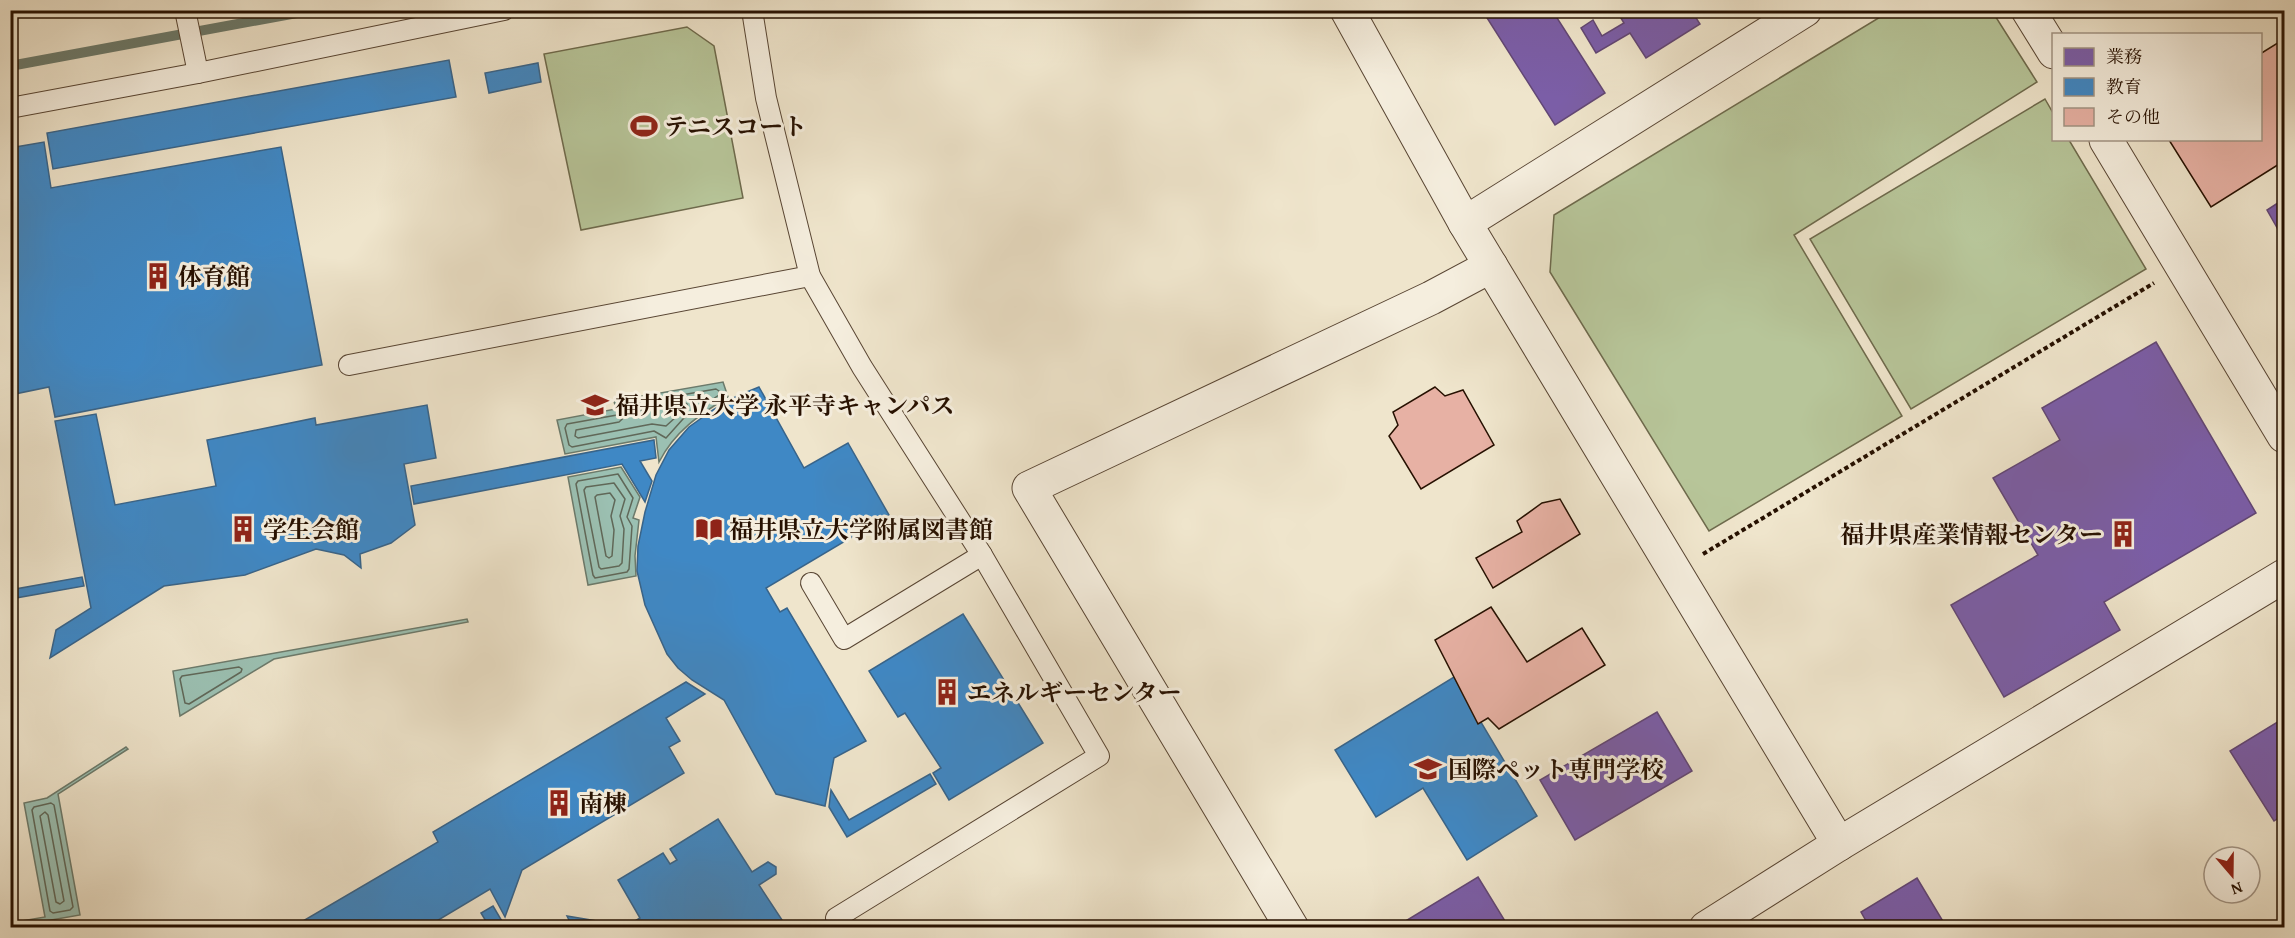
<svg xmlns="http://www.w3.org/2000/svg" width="2295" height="938" viewBox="0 0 2295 938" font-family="'Gentium Book Plus','Noto Serif JP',serif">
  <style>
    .green { fill: #b7c599; stroke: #6e6a4c; stroke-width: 1.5 }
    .water { fill: #9bc0b2; stroke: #6c7a6b; stroke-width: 1.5 }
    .offices { fill: #7b5ea7; stroke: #624775; stroke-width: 1.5 }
    .schools { fill: #3f88c5; stroke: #38648a; stroke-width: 1.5 }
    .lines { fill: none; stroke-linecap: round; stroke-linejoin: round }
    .shore { stroke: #606859; stroke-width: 1.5 }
    .stream { stroke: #6c7a6b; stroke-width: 10 }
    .building { fill: #e7b1a4; stroke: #261000; stroke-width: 1.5 }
    .service-casing { stroke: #584533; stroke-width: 22 }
    .minor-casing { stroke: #584533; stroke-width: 35 }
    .path { stroke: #261000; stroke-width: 4; stroke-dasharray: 4.5 3; stroke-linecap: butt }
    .service { stroke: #f5eede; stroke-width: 20 }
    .minor { stroke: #f5eede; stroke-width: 33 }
    .labels { text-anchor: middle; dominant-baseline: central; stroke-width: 6; stroke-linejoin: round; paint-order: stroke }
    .poi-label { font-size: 24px; font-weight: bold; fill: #261000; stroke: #f5eede; text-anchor: start }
  </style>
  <rect width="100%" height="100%" fill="#efe5cc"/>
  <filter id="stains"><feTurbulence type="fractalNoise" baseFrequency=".00333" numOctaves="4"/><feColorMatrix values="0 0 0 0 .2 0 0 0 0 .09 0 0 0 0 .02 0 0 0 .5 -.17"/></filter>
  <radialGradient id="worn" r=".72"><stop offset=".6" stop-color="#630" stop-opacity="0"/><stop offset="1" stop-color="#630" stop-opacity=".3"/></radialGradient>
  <g class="green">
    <polygon points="1890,11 1992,11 2037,82 1794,235 1902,416 1709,531 1550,272 1554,215"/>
    <polygon points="687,27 714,46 743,198 581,230 544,54"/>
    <polygon points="2045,99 2053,113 2054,140 2069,140 2146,269 1911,409 1810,239"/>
  </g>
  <g class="water">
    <path d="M723,382L728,397C699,415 675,431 659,462L656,437L565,454L557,420L616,409L614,401Z"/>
    <polygon points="621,467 640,497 633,518 639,520 635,556 636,576 588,585 568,477"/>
    <polygon points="467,619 468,622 274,659 180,716 173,671"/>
    <polygon points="126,747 128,749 58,794 80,915 11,927 11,923 45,917 24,803 47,798"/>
  </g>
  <g class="offices">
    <polygon points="1482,10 1552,10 1605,93 1555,125"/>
    <polygon points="1616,10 1691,10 1700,24 1646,58 1630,33 1596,53 1581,28 1593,20 1602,36 1624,23"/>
    <polygon points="2284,199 2284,240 2267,210"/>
    <polygon points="2156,342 2256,513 2104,602 2120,630 2004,697 1951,605 2038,555 1993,478 2060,440 2042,408"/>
    <polygon points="1657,712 1692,771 1575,840 1540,780"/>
    <polygon points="2284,718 2284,814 2274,821 2230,751"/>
    <polygon points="1478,877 1505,921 1495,928 1394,928"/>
    <polygon points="1917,878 1947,928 1870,928 1861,912"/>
  </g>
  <g class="schools">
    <polygon points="449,60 456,97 53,169 47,133"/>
    <polygon points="538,63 541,82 489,93 485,73"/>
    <polygon points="44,142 51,188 281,147 322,365 55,417 49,387 10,395 10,148"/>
    <polygon points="759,387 804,468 848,443 889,515 766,588 780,612 787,608 866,741 834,758 825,806 776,794 724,700 692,680 678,668 667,654 645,605 637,571 638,546 645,512 656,475 669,450 689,427 713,410 737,396"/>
    <polygon points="427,405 436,458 404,464 415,525 391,543 360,554 361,568 344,555 316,549 245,575 164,586 50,658 56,630 91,608 55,421 96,414 115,505 216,486 207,440 315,418 316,425"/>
    <polygon points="654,440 656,458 640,461 652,481 645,502 622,464 414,504 411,486"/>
    <polygon points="82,577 84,586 10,599 10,590"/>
    <polygon points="963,614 1043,743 949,800 933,773 941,768 905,713 898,717 869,671"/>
    <polygon points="1454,677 1537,816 1467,860 1423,788 1376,817 1335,750"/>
    <polygon points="686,682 705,694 666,718 680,741 669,747 684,773 522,870 505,917 490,889 425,928 291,928 438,842 433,832"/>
    <polygon points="930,774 936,784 847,837 829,807 831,790 849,820"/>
    <polygon points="718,819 752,872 768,862 776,867 776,874 759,885 786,926 573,928 567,916 627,926 640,918 618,880 663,853 670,864 677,860 670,849"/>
    <polygon points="493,906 506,928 490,928 481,913"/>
  </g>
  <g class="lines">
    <g class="shore">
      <polygon points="716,389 719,391 719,395 683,419 666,438 654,431 572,447 569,445 565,428 567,424 617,415 624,405"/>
      <polygon points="684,402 687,404 687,407 666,426 652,424 578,438 575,436 576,430 619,422 630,412"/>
      <polygon points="618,474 633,498 627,517 632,526 629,569 627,572 595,578 593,575 576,484 578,481"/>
      <polygon points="614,483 625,499 620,516 624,529 622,563 619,566 601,569 599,567 584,490 586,487"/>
      <polygon points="610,493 615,500 611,516 614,530 612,556 609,558 606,556 595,497 597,495"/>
      <polygon points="239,667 242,669 241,672 189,704 185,703 180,679 182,676"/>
      <polygon points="51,803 54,805 73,907 70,910 53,913 50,911 32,810 34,807"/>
      <polygon points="45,812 48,815 64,901 60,904 56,902 40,816"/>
    </g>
    <polyline class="stream" points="10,66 313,10"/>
  </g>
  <g class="building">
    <polygon points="2284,39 2284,161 2211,207 2169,140 2260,140 2260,54"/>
    <polygon points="1435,387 1445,396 1463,390 1494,445 1421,489 1389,436 1398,425 1393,412"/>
    <polygon points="1560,499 1580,534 1493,588 1476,558 1522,532 1517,521 1542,503"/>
    <polygon points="1491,607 1527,662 1582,628 1605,665 1499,729 1488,718 1478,724 1435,640"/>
  </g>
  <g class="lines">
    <defs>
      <g id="service">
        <polyline points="185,10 198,73"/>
        <polyline points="752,10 766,98 810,276 862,367 982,555 1099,756 836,918 842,928"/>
        <polyline points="10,108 198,73 504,10"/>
        <polyline points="349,365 810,276"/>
        <polyline points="811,583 844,639 982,555"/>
      </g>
      <g id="minor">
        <polyline points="1347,10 1465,223 1839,844"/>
        <polyline points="2028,10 2054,52"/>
        <polyline points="2106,140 2284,436"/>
        <polyline points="1465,223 1805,10"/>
        <polyline points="1292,928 1029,488 1431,298 1491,266"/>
        <polyline points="1706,928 1839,844 2284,576"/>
      </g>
    </defs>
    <use href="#service" class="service-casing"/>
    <use href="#minor" class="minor-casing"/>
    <polyline class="path" points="1703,554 2154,283"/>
    <use href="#service" class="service"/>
    <use href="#minor" class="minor"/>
  </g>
  <defs>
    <symbol id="stadium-bare" viewBox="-9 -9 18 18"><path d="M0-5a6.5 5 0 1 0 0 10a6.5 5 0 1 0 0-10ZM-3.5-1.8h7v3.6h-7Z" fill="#8f2418" stroke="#f5eede" stroke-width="2.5" paint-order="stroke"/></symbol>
    <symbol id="building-bare" viewBox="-9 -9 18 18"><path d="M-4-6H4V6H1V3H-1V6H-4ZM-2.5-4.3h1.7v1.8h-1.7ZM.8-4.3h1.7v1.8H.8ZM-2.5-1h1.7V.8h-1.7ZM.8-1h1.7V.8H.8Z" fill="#8f2418" stroke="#f5eede" stroke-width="2.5" paint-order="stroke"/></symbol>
    <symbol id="university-bare" viewBox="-9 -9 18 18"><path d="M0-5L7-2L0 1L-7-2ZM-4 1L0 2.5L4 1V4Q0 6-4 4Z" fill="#8f2418" stroke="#f5eede" stroke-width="2.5" paint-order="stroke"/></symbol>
    <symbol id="library-bare" viewBox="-9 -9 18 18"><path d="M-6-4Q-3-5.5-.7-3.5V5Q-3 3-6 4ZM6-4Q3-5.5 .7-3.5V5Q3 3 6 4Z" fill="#8f2418" stroke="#f5eede" stroke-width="2.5" paint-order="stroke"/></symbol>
  </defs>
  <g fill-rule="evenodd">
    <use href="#stadium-bare" x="625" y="107" width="38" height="38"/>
    <use href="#building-bare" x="139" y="257" width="38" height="38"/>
    <use href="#university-bare" x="576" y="386" width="38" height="38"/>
    <use href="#building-bare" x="224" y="510" width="38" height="38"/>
    <use href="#library-bare" x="690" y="510" width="38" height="38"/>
    <use href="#building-bare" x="2104" y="515" width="38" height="38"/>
    <use href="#building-bare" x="928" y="673" width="38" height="38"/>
    <use href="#university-bare" x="1409" y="750" width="38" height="38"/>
    <use href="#building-bare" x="540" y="784" width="38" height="38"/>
  </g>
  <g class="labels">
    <g class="poi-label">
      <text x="664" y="126">テニスコート</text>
      <text x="178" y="276">体育館</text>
      <text x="615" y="405">福井県立大学 永平寺キャンパス</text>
      <text x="263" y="529">学生会館</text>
      <text x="729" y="529">福井県立大学附属図書館</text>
      <text x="2103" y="534" text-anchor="end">福井県産業情報センター</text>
      <text x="967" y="692">エネルギーセンター</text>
      <text x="1448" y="769">国際ペット専門学校</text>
      <text x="579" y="803">南棟</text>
    </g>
  </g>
  <rect width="2295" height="938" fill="none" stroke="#efe5cc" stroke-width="36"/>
  <rect x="12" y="12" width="2271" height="914" fill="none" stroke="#261000" stroke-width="3"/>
  <rect x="18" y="18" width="2259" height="902" fill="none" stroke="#261000" stroke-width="1.5"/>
  <rect x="2052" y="33" width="210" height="108" fill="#f5eede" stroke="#a29585" stroke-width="1.5"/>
  <rect x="2064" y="48" width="30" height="18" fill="#7b5ea7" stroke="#a29585" stroke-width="1.5"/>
  <text x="2106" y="63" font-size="18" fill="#261000">業務</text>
  <rect x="2064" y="78" width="30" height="18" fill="#3f88c5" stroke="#a29585" stroke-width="1.5"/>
  <text x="2106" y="93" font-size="18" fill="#261000">教育</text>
  <rect x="2064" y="108" width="30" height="18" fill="#e7b1a4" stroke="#a29585" stroke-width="1.5"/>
  <text x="2106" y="123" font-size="18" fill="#261000">その他</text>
  <g transform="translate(2232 875) rotate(160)"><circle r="28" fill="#f5eede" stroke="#a29585" stroke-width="1.5"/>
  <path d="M0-4.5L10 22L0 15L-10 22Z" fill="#8f2418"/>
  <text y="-9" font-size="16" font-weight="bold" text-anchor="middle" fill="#261000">N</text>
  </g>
  <rect width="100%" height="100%" filter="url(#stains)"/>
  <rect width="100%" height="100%" fill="url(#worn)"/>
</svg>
